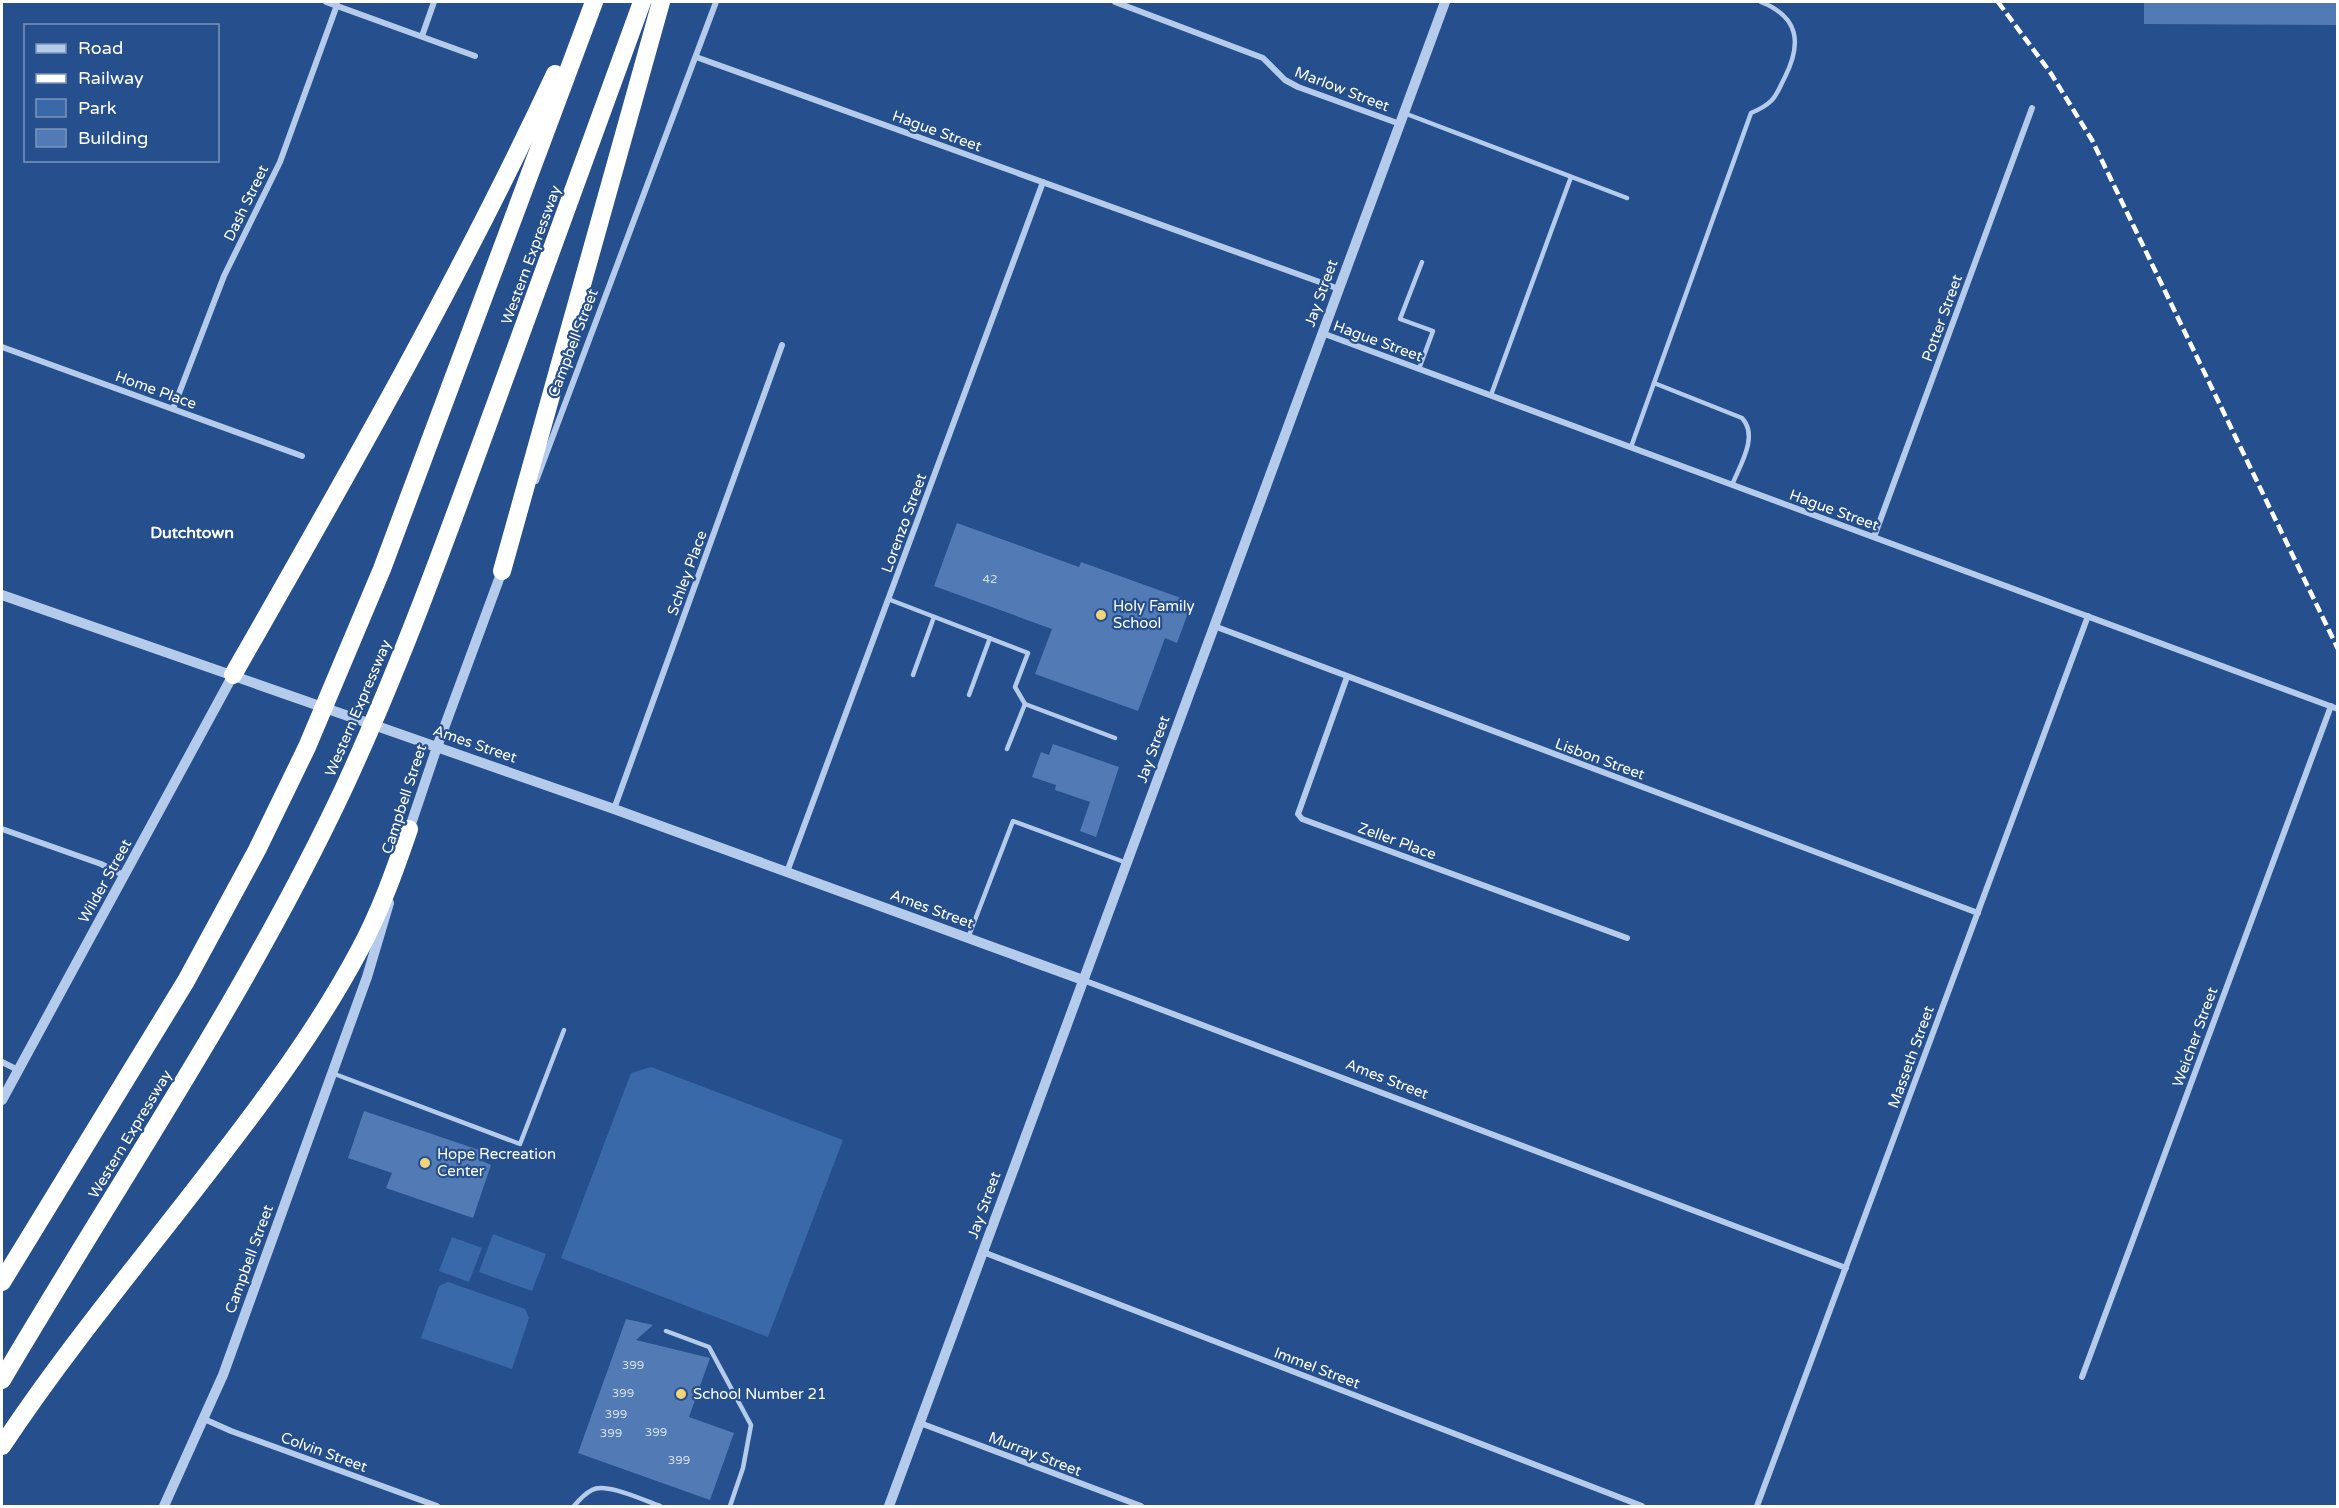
<svg xmlns="http://www.w3.org/2000/svg" width="2339" height="1508" viewBox="0 0 2339 1508" font-family="'Varela Round',sans-serif">
  <style>
    .green { fill: #3a69a9 }
    .building { fill: #527bb5 }
    .lines { fill: none; stroke-linecap: round; stroke-linejoin: round }
    .service { stroke: #b5cbeb; stroke-width: 4.5 }
    .minor { stroke: #b5cbeb; stroke-width: 6 }
    .tertiary { stroke: #b5cbeb; stroke-width: 10 }
    .motorway { stroke: #fff; stroke-width: 18 }
    .rail { stroke: #fff; stroke-width: 4.5; stroke-dasharray: 10 4.5; stroke-linecap: butt }
    .poi-dot { fill: #f4d479; stroke: #254f8d; stroke-width: 2 }
    .labels { text-anchor: middle; dominant-baseline: central; stroke-width: 4.5; stroke-linejoin: round; paint-order: stroke }
    .number-label { font-size: 12px; fill: #d4deec }
    .street-label { font-size: 15px; fill: #fff; stroke: #254f8d }
    .poi-label { font-size: 15px; fill: #fff; stroke: #254f8d; text-anchor: start }
    .neighbourhood-label { font-size: 16px; font-weight: bold; fill: #fff; stroke: #254f8d }
  </style>
  <rect width="100%" height="100%" fill="#254f8d"/>
  <g class="green">
    <polygon points="651,1067 843,1140 768,1337 561,1258 631,1073"/>
    <polygon points="493,1234 546,1254 532,1291 479,1272"/>
    <polygon points="452,1237 482,1248 469,1282 439,1271"/>
    <polygon points="448,1282 525,1309 529,1318 512,1369 421,1338 439,1286"/>
  </g>
  <g class="building">
    <polygon points="2144,2 2337,2 2337,25 2144,24"/>
    <polygon points="957,523 1079,567 1081,562 1192,602 1177,643 1165,638 1138,711 1035,674 1052,629 934,586"/>
    <polygon points="1053,744 1119,767 1096,837 1080,831 1090,802 1055,790 1056,785 1032,777 1041,752 1049,755"/>
    <polygon points="364,1111 485,1152 482,1161 491,1165 473,1218 386,1188 392,1173 348,1158"/>
    <polygon points="626,1319 653,1325 636,1340 710,1358 689,1417 734,1433 710,1500 578,1453"/>
  </g>
  <g class="lines">
    <g class="service">
      <polyline points="1404,113 1627,198"/>
      <polyline points="1419,369 1433,331 1400,319 1422,262"/>
      <path d="M1654,383L1742,418C1759,436 1740,465 1732,485"/>
      <polyline points="1491,395 1571,177"/>
      <path d="M1631,447L1751,113C1758,110 1766,106 1771,101C1777,96 1781,84 1785,77C1802,43 1799,17 1761,2"/>
      <polyline points="888,599 1028,653 1015,687 1025,704 1115,738"/>
      <polyline points="913,675 934,617"/>
      <polyline points="969,695 990,638"/>
      <polyline points="1007,749 1025,704"/>
      <polyline points="968,938 1013,821 1127,863"/>
      <polyline points="332,1073 520,1144 564,1030"/>
      <polyline points="666,1331 709,1347 751,1425 743,1468 730,1506"/>
      <path d="M574,1506C579,1500 584,1494 592,1490C606,1482 645,1501 660,1506"/>
    </g>
    <g class="minor">
      <polyline points="326,2 475,56"/>
      <polyline points="1115,2 1263,58 1285,80 1298,87 1400,124"/>
      <polyline points="422,36 434,2"/>
      <polyline points="696,57 1339,289"/>
      <polyline points="1322,333 2338,709"/>
      <polyline points="2,347 302,456"/>
      <polyline points="173,409 224,276 280,162 337,5"/>
      <polyline points="536,481 716,2"/>
      <polyline points="1874,537 2032,108"/>
      <polyline points="1214,626 1978,913"/>
      <polyline points="1347,677 1298,814 1302,819 1627,938"/>
      <polyline points="614,809 782,345"/>
      <polyline points="2,829 101,864 125,876"/>
      <polyline points="787,872 1043,182"/>
      <polyline points="1083,980 1846,1268"/>
      <polyline points="2,1062 18,1070"/>
      <polyline points="983,1252 1642,1506"/>
      <polyline points="2082,1377 2331,706"/>
      <polyline points="204,1419 231,1431 437,1506"/>
      <polyline points="920,1423 1141,1506"/>
      <polyline points="1757,1506 2088,616"/>
    </g>
    <g class="tertiary">
      <polyline points="2,595 614,809 1083,980"/>
      <polyline points="408,833 437,747 502,571"/>
      <polyline points="2,1100 233,675"/>
      <polyline points="164,1506 223,1375 367,977 389,903"/>
      <polyline points="889,1506 1445,2"/>
    </g>
    <g class="motorway">
      <polyline points="502,571 661,2"/>
      <path d="M233,675C346,477 459,280 555,74"/>
      <polyline points="2,1282 186,981 257,850 307,747 382,569 594,2"/>
      <path d="M2,1380C117,1184 246,996 343,790C401,665 448,534 495,405C544,270 593,136 642,2"/>
      <path d="M2,1446C69,1345 147,1253 220,1157C271,1091 320,1024 359,951C380,912 395,870 409,829"/>
    </g>
    <polyline class="rail" points="1998,2 2050,72 2092,140 2338,649"/>
  </g>
  <g class="poi-dot">
    <circle cx="1101" cy="615" r="6"/>
    <circle cx="425" cy="1163" r="6"/>
    <circle cx="681" cy="1394" r="6"/>
  </g>
  <g class="labels">
    <g class="number-label">
      <text x="990" y="579">42</text>
      <text x="633" y="1365">399</text>
      <text x="623" y="1393">399</text>
      <text x="616" y="1414">399</text>
      <text x="656" y="1432">399</text>
      <text x="611" y="1433">399</text>
      <text x="679" y="1460">399</text>
    </g>
    <g class="street-label">
      <text transform="translate(1342 89) rotate(21)">Marlow Street</text>
      <text transform="translate(937 131) rotate(20)">Hague Street</text>
      <text transform="translate(246 203) rotate(-64)">Dash Street</text>
      <text transform="translate(531 255) rotate(-70)">Western Expressway</text>
      <text transform="translate(1321 293) rotate(-70)">Jay Street</text>
      <text transform="translate(1942 318) rotate(-70)">Potter Street</text>
      <text transform="translate(1378 341) rotate(20)">Hague Street</text>
      <text transform="translate(573 343) rotate(-69)">Campbell Street</text>
      <text transform="translate(156 390) rotate(20)">Home Place</text>
      <text transform="translate(1834 510) rotate(20)">Hague Street</text>
      <text transform="translate(904 523) rotate(-70)">Lorenzo Street</text>
      <text transform="translate(687 573) rotate(-70)">Schley Place</text>
      <text transform="translate(358 708) rotate(-67)">Western Expressway</text>
      <text transform="translate(475 744) rotate(19)">Ames Street</text>
      <text transform="translate(1153 749) rotate(-70)">Jay Street</text>
      <text transform="translate(1600 759) rotate(20)">Lisbon Street</text>
      <text transform="translate(404 799) rotate(-72)">Campbell Street</text>
      <text transform="translate(1397 841) rotate(20)">Zeller Place</text>
      <text transform="translate(105 881) rotate(-61)">Wilder Street</text>
      <text transform="translate(932 909) rotate(20)">Ames Street</text>
      <text transform="translate(2195 1037) rotate(-70)">Weicher Street</text>
      <text transform="translate(1911 1057) rotate(-70)">Masseth Street</text>
      <text transform="translate(1387 1079) rotate(21)">Ames Street</text>
      <text transform="translate(130 1134) rotate(-59)">Western Expressway</text>
      <text transform="translate(984 1205) rotate(-70)">Jay Street</text>
      <text transform="translate(249 1259) rotate(-70)">Campbell Street</text>
      <text transform="translate(1317 1368) rotate(21)">Immel Street</text>
      <text transform="translate(324 1452) rotate(20)">Colvin Street</text>
      <text transform="translate(1035 1454) rotate(21)">Murray Street</text>
    </g>
    <g class="poi-label">
      <text x="1113" y="606">Holy Family<tspan x="1113" dy="17">School</tspan></text>
      <text x="437" y="1154">Hope Recreation<tspan x="437" dy="17">Center</tspan></text>
      <text x="693" y="1394">School Number 21</text>
    </g>
    <g class="neighbourhood-label">
      <text x="192" y="533">Dutchtown</text>
    </g>
  </g>
  <rect width="2339" height="1508" fill="none" stroke="#ffffff" stroke-width="6"/>
  <rect x="24" y="24" width="195" height="138" fill="#254f8d" stroke="#7c95bb" stroke-width="1.5"/>
  <rect x="36" y="44" width="30" height="9" fill="#b5cbeb" stroke="#7c95bb" stroke-width="1.5"/>
  <text x="78" y="54" font-size="18" fill="#ffffff">Road</text>
  <rect x="36" y="74" width="30" height="9" fill="#ffffff" stroke="#7c95bb" stroke-width="1.5"/>
  <text x="78" y="84" font-size="18" fill="#ffffff">Railway</text>
  <rect x="36" y="99" width="30" height="18" fill="#3a69a9" stroke="#7c95bb" stroke-width="1.5"/>
  <text x="78" y="114" font-size="18" fill="#ffffff">Park</text>
  <rect x="36" y="129" width="30" height="18" fill="#527bb5" stroke="#7c95bb" stroke-width="1.5"/>
  <text x="78" y="144" font-size="18" fill="#ffffff">Building</text>
</svg>
